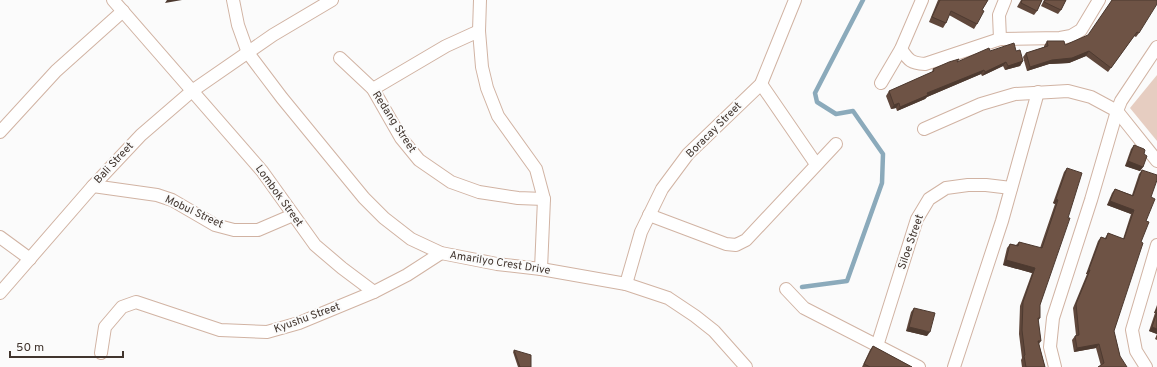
<svg xmlns="http://www.w3.org/2000/svg" width="1157" height="367" viewBox="0 0 1157 367" font-family="Overpass,sans-serif">
  <style>
    .green { fill: #e6cdc1 }
    .lines { fill: none; stroke-linecap: round; stroke-linejoin: round }
    .stream { stroke: #8baabb; stroke-width: 4.5 }
    .minor-casing { stroke: #d1b3a3; stroke-width: 14 }
    .minor { stroke: #fff; stroke-width: 12 }
    .wall { fill: #5f473b }
    .shaded-wall { fill: #4d3a30 }
    .building { fill: #6e5345; stroke: #4d3a30 }
    .labels { text-anchor: middle; dominant-baseline: central; stroke-width: 4; stroke-linejoin: round; paint-order: stroke }
    .street-label { font-size: 11px; fill: #41352e; stroke: #fbfbfb }
  </style>
  <rect width="100%" height="100%" fill="#fbfbfb"/>
  <polygon class="green" points="1157,75 1157,141 1130,108"/>
  <g class="lines">
    <polyline class="stream" points="802,287 847,281 882,183 883,154 853,111 836,114 817,102 815,93 863,0"/>
    <defs>
      <g id="minor">
        <polyline points="113,0 262,171 315,245 342,268 374,292"/>
        <polyline points="233,0 238,25 248,53 282,98 364,198 384,218 411,239 441,253 497,264 541,269 626,284 668,298 695,316 714,331 746,367"/>
        <polyline points="480,0 479,31 482,67 487,88 498,116 536,169 544,199 541,269"/>
        <polyline points="1000,39 999,15 1005,0"/>
        <path d="M901,49C909,61 911,63 925,64L1000,39L1060,38L1071,36L1081,30L1099,0"/>
        <polyline points="340,58 373,89 401,138 419,160 451,182 479,192 518,198 544,199"/>
        <polyline points="881,83 901,49 922,0"/>
        <polyline points="761,84 816,164"/>
        <polyline points="373,89 446,46 479,31"/>
        <polyline points="924,129 981,104 1015,94 1068,91 1091,97 1117,111 1157,161"/>
        <polyline points="0,132 56,71 123,11"/>
        <polyline points="93,186 157,195 172,200 215,225 234,230 258,230 293,215"/>
        <polyline points="649,215 726,244 736,245 746,240 836,144"/>
        <polyline points="0,237 30,259"/>
        <polyline points="626,284 641,232 662,189 688,154 761,84 795,0"/>
        <polyline points="786,289 804,308 919,367"/>
        <polyline points="0,293 93,186 141,135 192,91 273,35 332,0"/>
        <polyline points="877,346 917,219 929,199 946,188 968,185 986,185 1011,188"/>
        <polyline points="101,353 105,327 122,307 136,302 220,330 267,332 299,323 374,292 407,275 441,253"/>
        <polyline points="954,367 1002,221 1038,92"/>
        <polyline points="1055,367 1050,347 1053,318 1091,200 1117,111 1121,101 1157,47"/>
        <polyline points="1146,367 1136,351 1132,330 1157,245"/>
      </g>
    </defs>
    <use href="#minor" class="minor-casing"/>
    <use href="#minor" class="minor"/>
  </g>
  <g class="wall">
    <polygon points="938,0 988,0 982,10 977,24 974,29 949,15 946,23 943,28 929,22"/>
    <polygon points="1021,0 1042,0 1037,11 1034,15 1017,7"/>
    <polygon points="1044,0 1066,0 1061,10 1058,14 1041,6"/>
    <polygon points="1112,0 1139,33 1136,37 1134,36 1108,72 1086,56 1069,63 1049,64 1027,71 1023,57 1026,53 1044,47 1044,46 1047,41 1065,45 1088,36"/>
    <polygon points="990,51 1016,51 1023,61 1020,66 1005,70 1003,66 982,76 981,74 927,97 925,99 897,111 896,108 891,109 886,96 889,91 932,72 933,69 957,62"/>
    <polygon points="1134,145 1144,154 1143,167 1140,171 1125,166 1131,149"/>
    <polygon points="1067,168 1068,218 1040,305 1040,318 1038,321 1041,341 1039,344 1045,367 1022,367 1021,360 1022,358 1019,334 1020,306 1032,273 1003,265 1007,248 1010,244 1016,245 1019,242 1040,248 1055,204 1053,203 1064,172"/>
    <polygon points="1142,170 1151,197 1146,221 1141,242 1114,331 1120,356 1101,366 1096,348 1074,352 1072,340 1075,336 1076,335 1073,308 1087,274 1086,274 1098,241 1101,237 1105,238 1108,233 1123,239 1131,214 1107,205 1112,193 1115,189 1132,195 1139,174"/>
    <polygon points="1157,305 1157,340 1155,339 1157,334 1149,331 1155,313 1154,313"/>
    <polygon points="914,308 927,336 906,331 911,312"/>
    <polygon points="873,346 912,367 862,367 870,350"/>
    <polygon points="514,350 530,367 518,367 513,352"/>
  </g>
  <g class="shaded-wall">
    <polygon points="167,0 182,0 165,3"/>
    <polygon points="1089,51 1086,56 1069,63 1049,64 1027,71 1030,67 1052,60"/>
    <polygon points="1023,61 1020,66 1005,70 1008,66"/>
    <polygon points="1006,62 1003,66 982,76 985,72"/>
    <polygon points="984,70 981,74 927,97 925,99 897,111 900,107 927,93"/>
    <polygon points="899,103 896,108 891,109 894,105"/>
    <polygon points="1128,161 1143,167 1140,171 1125,166"/>
    <polygon points="1056,199 1058,200 1055,204 1053,203"/>
    <polygon points="1110,201 1134,210 1131,214 1107,205"/>
    <polygon points="1006,260 1035,268 1032,273 1003,265"/>
    <polygon points="1089,269 1090,270 1087,274 1086,274"/>
    <polygon points="1157,308 1157,310 1155,313 1154,313"/>
    <polygon points="909,327 930,332 927,336 906,331"/>
    <polygon points="1152,327 1157,329 1157,334 1149,331"/>
    <polygon points="1099,344 1096,348 1074,352 1077,348"/>
  </g>
  <g class="building">
    <polygon points="940,0 988,0 982,10 984,11 977,24 951,11 946,23 932,17"/>
    <polygon points="1022,0 1042,0 1037,11 1021,3"/>
    <polygon points="1045,0 1066,0 1061,10 1044,2"/>
    <polygon points="1112,0 1157,0 1157,4 1139,33 1137,32 1111,68 1089,51 1072,58 1052,60 1030,67 1026,53 1048,46 1047,41 1064,41 1065,45 1088,35"/>
    <polygon points="1014,43 1016,51 1020,50 1023,61 1008,66 1006,62 985,72 984,70 927,93 928,95 900,107 899,103 894,105 889,91 934,71 933,69 949,62 959,59 957,62 989,48 990,51"/>
    <polygon points="1134,145 1144,149 1145,150 1144,154 1147,156 1143,167 1128,161"/>
    <polygon points="1067,168 1082,173 1068,218 1070,218 1040,305 1040,318 1038,318 1041,341 1038,341 1045,367 1026,367 1024,356 1025,355 1022,330 1023,302 1035,268 1006,260 1010,244 1018,246 1019,242 1042,248 1058,200 1056,199"/>
    <polygon points="1142,170 1157,175 1157,180 1151,197 1155,199 1146,221 1149,222 1141,242 1143,243 1114,331 1120,356 1127,367 1098,367 1104,363 1099,344 1077,348 1075,336 1079,335 1076,304 1090,270 1089,269 1101,237 1106,239 1108,233 1124,239 1134,210 1110,201 1115,189 1133,196"/>
    <polygon points="914,308 935,313 930,332 909,327"/>
    <polygon points="1157,312 1157,329 1152,327"/>
    <polygon points="873,346 912,367 870,367 864,364"/>
    <polygon points="514,350 531,355 531,367 520,367"/>
  </g>
  <g class="labels">
    <g class="street-label">
      <text transform="translate(394 122) rotate(57)">Redang Street</text>
      <text transform="translate(714 130) rotate(-45)">Boracay Street</text>
      <text transform="translate(114 163) rotate(-47)">Bali Street</text>
      <text transform="translate(279 196) rotate(54)">Lombok Street</text>
      <text transform="translate(194 212) rotate(25)">Mobul Street</text>
      <text transform="translate(911 242) rotate(-71)">Siloe Street</text>
      <text transform="translate(500 263) rotate(9)">Amarilyo Crest Drive</text>
      <text transform="translate(307 318) rotate(-20)">Kyushu Street</text>
    </g>
  </g>
  <path d="M10 351v6h113v-6" fill="none" stroke="#41352e" stroke-width="2"/>
  <text x="16" y="351" font-size="12" fill="#41352e" stroke="#fbfbfb" stroke-width="3" paint-order="stroke">50 m</text>
</svg>
